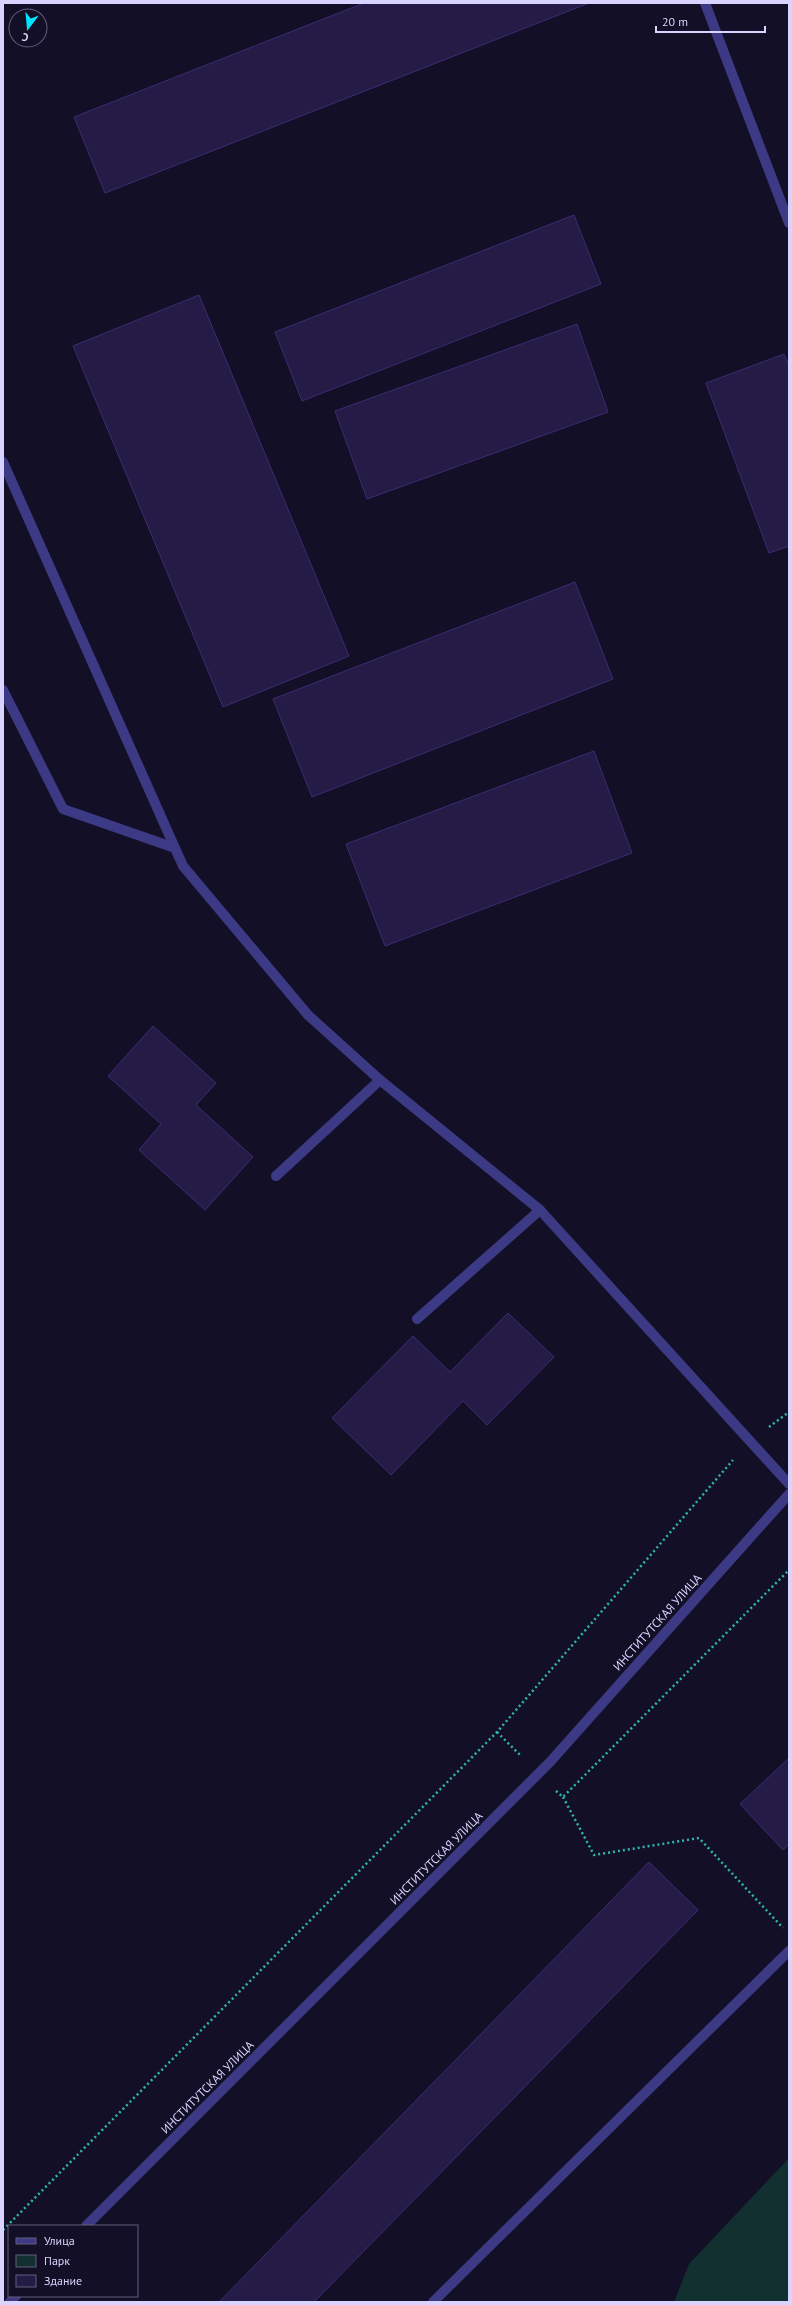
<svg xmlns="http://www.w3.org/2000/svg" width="792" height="2305" viewBox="0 0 792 2305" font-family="'PT Sans',sans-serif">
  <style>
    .green { fill: #12302f }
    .building { fill: #241b47; stroke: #3b2d73 }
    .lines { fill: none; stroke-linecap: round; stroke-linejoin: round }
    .path { stroke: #2fb8b0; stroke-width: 2.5; stroke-dasharray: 2 3; stroke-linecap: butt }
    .service { stroke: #3d3a85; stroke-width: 10 }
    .tertiary { stroke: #3d3a85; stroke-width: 10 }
    .labels { text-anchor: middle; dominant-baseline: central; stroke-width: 4; stroke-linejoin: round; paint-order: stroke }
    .street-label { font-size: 12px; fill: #d9d4ff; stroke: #130f26 }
  </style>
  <rect width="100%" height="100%" fill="#130f26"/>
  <polygon class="green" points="789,2158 789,2302 674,2302 689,2264"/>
  <g class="building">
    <polygon points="364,3 589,3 105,193 74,117"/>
    <polygon points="574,215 601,284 302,401 275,332"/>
    <polygon points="199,295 349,656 223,707 73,346"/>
    <polygon points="577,324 608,412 367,499 335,411"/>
    <polygon points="784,354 789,366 789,546 769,553 706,383"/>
    <polygon points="575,582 613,679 312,797 273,699"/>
    <polygon points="594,751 632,853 385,946 346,844"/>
    <polygon points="153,1026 216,1083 196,1105 253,1157 205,1210 139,1150 161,1124 108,1076"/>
    <polygon points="508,1313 554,1357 487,1425 463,1401 391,1475 332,1418 413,1336 450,1372"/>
    <polygon points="789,1758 789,1844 783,1850 740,1804"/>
    <polygon points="649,1862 698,1910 314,2302 219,2302"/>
  </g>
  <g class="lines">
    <g class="path">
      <polyline points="769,1427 789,1412"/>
      <polyline points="497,1732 521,1756"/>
      <polyline points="556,1791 563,1797 789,1570"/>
      <polyline points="563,1797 594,1855 699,1838 783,1928"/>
      <polyline points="3,2230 497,1732 733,1460"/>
    </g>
    <g class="service">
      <polyline points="3,462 183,866 308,1015 380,1080 540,1210 789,1484"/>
      <polyline points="3,690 63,809 175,848"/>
      <polyline points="276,1176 380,1080"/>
      <polyline points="417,1319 540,1210"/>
      <polyline points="433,2302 789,1951"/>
    </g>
    <g class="tertiary">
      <polyline points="705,3 789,223"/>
      <polyline points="86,2226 550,1762 789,1494"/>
      <polyline points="10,2302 16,2296"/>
    </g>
  </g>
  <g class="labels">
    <g class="street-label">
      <text transform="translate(657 1622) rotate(-48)">ИНСТИТУТСКАЯ УЛИЦА</text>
      <text transform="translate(436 1858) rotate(-45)">ИНСТИТУТСКАЯ УЛИЦА</text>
      <text transform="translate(207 2087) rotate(-45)">ИНСТИТУТСКАЯ УЛИЦА</text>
    </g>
  </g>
  <rect width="792" height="2305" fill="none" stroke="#d9d4ff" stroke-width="8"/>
  <rect x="8" y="2225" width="130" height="72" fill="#130f26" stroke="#625e7d"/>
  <rect x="16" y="2238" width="20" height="6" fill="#3d3a85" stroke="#625e7d"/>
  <text x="44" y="2245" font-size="12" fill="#d9d4ff">Улица</text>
  <rect x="16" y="2255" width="20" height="12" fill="#12302f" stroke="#625e7d"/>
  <text x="44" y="2265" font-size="12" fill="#d9d4ff">Парк</text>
  <rect x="16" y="2275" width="20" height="12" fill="#241b47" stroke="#625e7d"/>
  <text x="44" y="2285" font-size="12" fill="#d9d4ff">Здание</text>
  <g transform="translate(28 28) rotate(196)"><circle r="19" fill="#130f26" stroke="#625e7d"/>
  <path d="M0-3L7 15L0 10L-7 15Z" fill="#00e5ff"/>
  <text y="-6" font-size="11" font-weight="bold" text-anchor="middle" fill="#d9d4ff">С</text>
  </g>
  <path d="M656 26v6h109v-6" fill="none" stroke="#d9d4ff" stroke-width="2"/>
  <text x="662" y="26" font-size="12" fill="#d9d4ff" stroke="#130f26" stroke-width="3" paint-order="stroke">20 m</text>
</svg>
